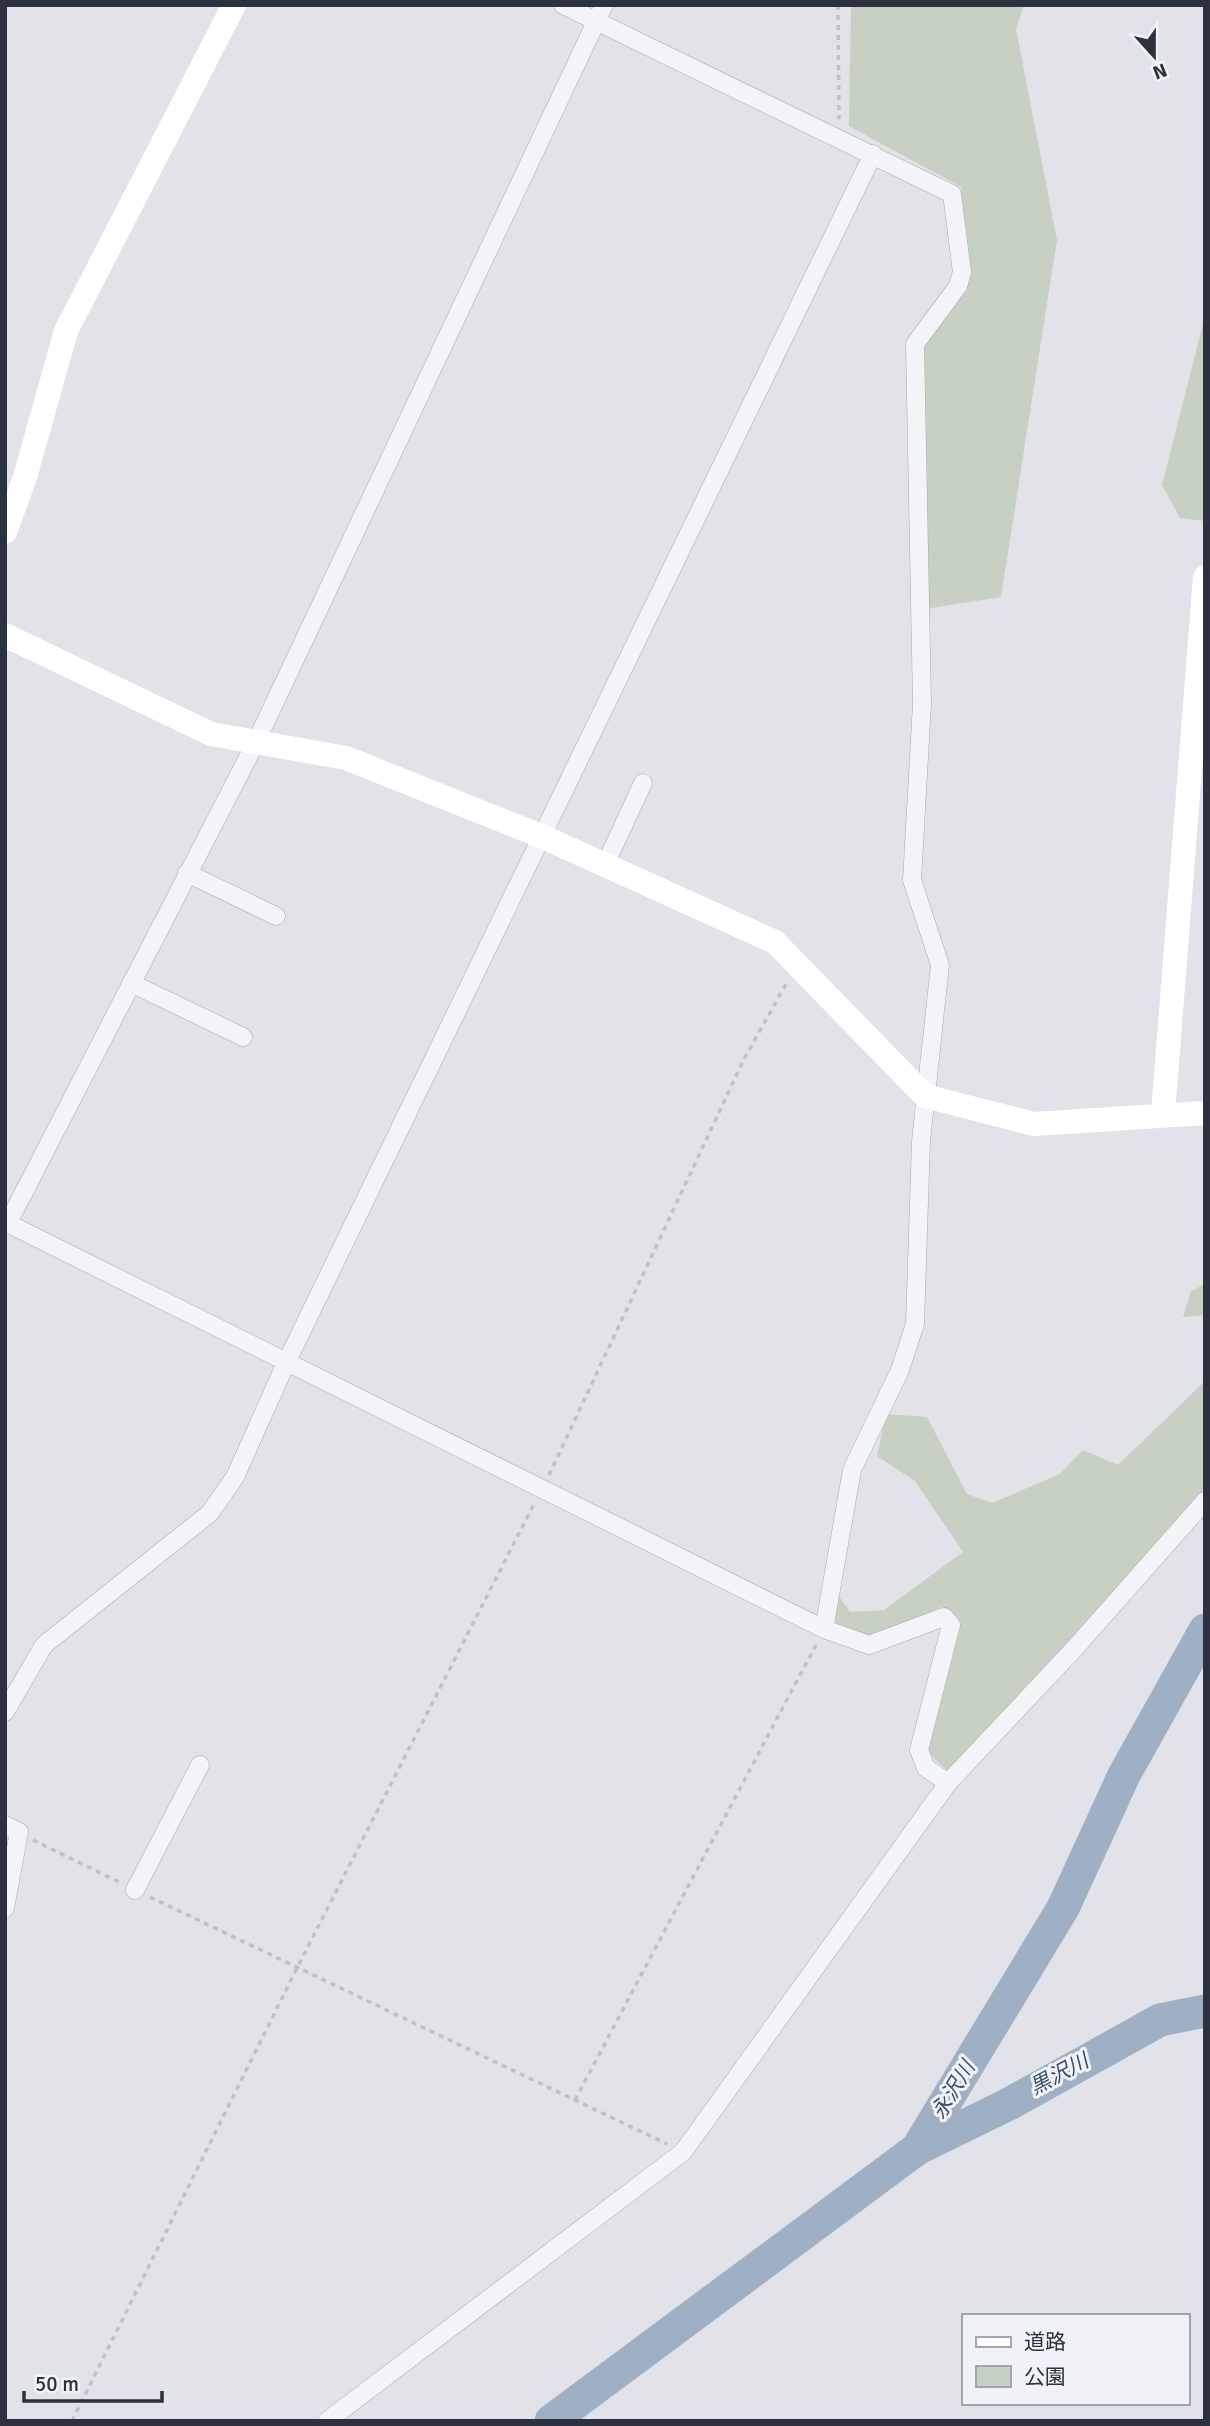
<svg xmlns="http://www.w3.org/2000/svg" width="1210" height="2426" viewBox="0 0 1210 2426" font-family="Signika,'Noto Sans JP',sans-serif">
  <style>
    .green { fill: #c6d1c3 }
    .lines { fill: none; stroke-linecap: round; stroke-linejoin: round }
    .river { stroke: #9fb0c5; stroke-width: 33 }
    .street-casing { stroke: #a7aab2; stroke-width: 19 }
    .path { stroke: #bfc1c7; stroke-width: 3.5; stroke-dasharray: 5 5; stroke-linecap: butt }
    .street { stroke: #f3f4f7; stroke-width: 18 }
    .secondary { stroke: #fff; stroke-width: 24 }
    .labels { text-anchor: middle; dominant-baseline: central; stroke-width: 6; stroke-linejoin: round; paint-order: stroke }
    .water-label { font-size: 21px; font-style: italic; fill: #384e6f; stroke: #f0f2f6 }
  </style>
  <rect width="100%" height="100%" fill="#e1e3e8"/>
  <g class="green">
    <polygon points="1024,5 1016,29 1057,240 1001,597 919,610 915,344 966,292 961,187 849,126 851,6"/>
    <polygon points="1205,316 1205,521 1180,518 1162,485"/>
    <polygon points="1205,1284 1205,1315 1183,1317 1191,1291"/>
    <polygon points="1205,1381 1205,1503 949,1773 928,1752 957,1626 943,1606 876,1637 836,1625 836,1592 850,1612 884,1610 963,1552 915,1481 877,1456 886,1414 927,1417 967,1494 992,1503 1060,1474 1083,1450 1118,1465"/>
  </g>
  <g class="lines">
    <g class="river">
      <polyline points="917,2149 1009,2104 1160,2020 1205,2011"/>
      <polyline points="551,2421 917,2149 1063,1908 1124,1775 1205,1630"/>
    </g>
    <defs>
      <g id="street">
        <polyline points="563,5 952,194 962,272 958,286 915,344 922,704 912,880 940,965 921,1141 915,1324 900,1370 852,1470 824,1629"/>
        <polyline points="605,865 643,783"/>
        <polyline points="187,873 276,916"/>
        <polyline points="131,983 243,1037"/>
        <polyline points="5,1222 824,1629 869,1645 944,1617 951,1625 919,1750 926,1768 948,1783"/>
        <polyline points="8,1223 256,742 604,5"/>
        <polyline points="5,1712 44,1645 210,1513 235,1477 287,1361 873,154"/>
        <polyline points="5,1825 19,1832 5,1908"/>
        <polyline points="135,1890 200,1765"/>
        <polyline points="327,2421 683,2152 948,1783 1075,1648 1205,1501"/>
      </g>
    </defs>
    <use href="#street" class="street-casing"/>
    <g class="path">
      <polyline points="838,5 839,119"/>
      <polyline points="549,1475 744,1059 786,984"/>
      <polyline points="33,1840 121,1883"/>
      <polyline points="150,1897 667,2144"/>
      <polyline points="575,2100 817,1643"/>
      <polyline points="72,2421 296,1970 534,1504"/>
    </g>
    <use href="#street" class="street"/>
    <g class="secondary">
      <polyline points="5,532 25,477 66,331 234,5"/>
      <polyline points="5,635 211,734 346,758 541,836 775,942 925,1096 1034,1124 1205,1113"/>
      <polyline points="1163,1114 1205,577"/>
    </g>
  </g>
  <g class="labels">
    <g class="water-label">
      <text transform="translate(1059 2074) rotate(-28)">黒沢川</text>
      <text transform="translate(953 2090) rotate(-59)">永沢川</text>
    </g>
  </g>
  <rect width="1210" height="2426" fill="none" stroke="#2b313e" stroke-width="14"/>
  <rect x="962" y="2314" width="228" height="91" fill="#f0f2f6" stroke="#a1a5ac" stroke-width="2"/>
  <rect x="976" y="2337" width="35" height="10" fill="#ffffff" stroke="#a1a5ac" stroke-width="2"/>
  <text x="1024" y="2349" font-size="21" fill="#2b313e">道路</text>
  <rect x="976" y="2366" width="35" height="21" fill="#c6d1c3" stroke="#a1a5ac" stroke-width="2"/>
  <text x="1024" y="2384" font-size="21" fill="#2b313e">公園</text>
  <g transform="translate(1154 56) rotate(159)" stroke="#f0f2f6" stroke-width="5" paint-order="stroke">
  <path d="M0-5L12 26L0 18L-12 26Z" fill="#2b313e"/>
  <text y="-10" font-size="19" font-weight="bold" text-anchor="middle" fill="#2b313e">N</text>
  </g>
  <path d="M24 2391v10h138v-10" fill="none" stroke="#2b313e" stroke-width="3.5"/>
  <text x="35" y="2391" font-size="21" fill="#2b313e" stroke="#f0f2f6" stroke-width="5" paint-order="stroke">50 m</text>
</svg>
